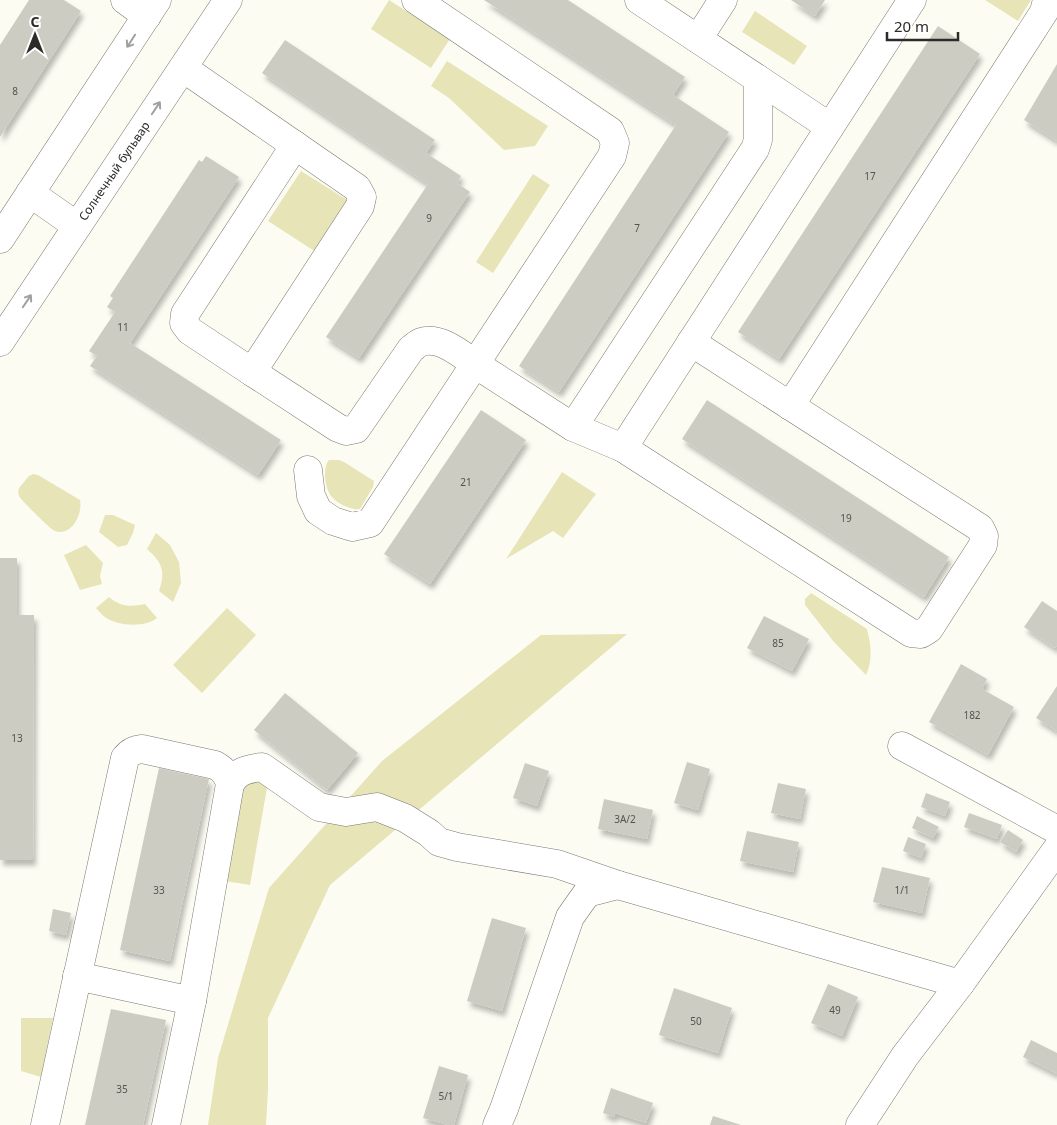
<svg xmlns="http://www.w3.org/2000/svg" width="1057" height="1125" viewBox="0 0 1057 1125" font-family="'Noto Sans',sans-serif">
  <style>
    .green { fill: #e7e4b8 }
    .building { fill: #ccccc3; filter: url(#shadow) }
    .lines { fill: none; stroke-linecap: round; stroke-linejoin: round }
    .minor-casing { stroke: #7a7971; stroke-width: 29 }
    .minor { stroke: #fff; stroke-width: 28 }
    .oneway { stroke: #a0a09e }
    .labels { text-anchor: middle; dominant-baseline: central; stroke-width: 5; stroke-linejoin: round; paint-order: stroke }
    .number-label { font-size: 10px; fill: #54534f }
    .street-label { font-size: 12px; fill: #2c2b28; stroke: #fff }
  </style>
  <defs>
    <filter id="shadow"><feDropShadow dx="3" dy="5.5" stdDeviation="2.5" flood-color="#0004"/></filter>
  </defs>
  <rect width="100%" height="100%" fill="#fdfcf3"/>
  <g class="green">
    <polygon points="389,0 450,39 431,68 371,29"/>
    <polygon points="985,0 1031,0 1018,21"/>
    <polygon points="755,11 807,46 794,65 742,32"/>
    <polygon points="447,61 548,126 535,146 504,150 449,98 431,86"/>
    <polygon points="301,171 352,203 319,254 268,221"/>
    <polygon points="533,174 550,185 493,273 476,262"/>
    <path d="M329,460H339L344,462L374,481L373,487L360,509C352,511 336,503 331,496C325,488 322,468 329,460Z"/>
    <polygon points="562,472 596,494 563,538 553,531 506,559"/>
    <path d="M33,474L38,475L80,500C83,513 72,537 55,531C51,530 21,500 19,496C18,492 18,492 19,488L29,476Z"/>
    <polygon points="105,515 113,515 135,525 133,533 127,545 118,547 99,532"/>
    <path d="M156,533L170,545L179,562L181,583L173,602L159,591C166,572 162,562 147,549Z"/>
    <polygon points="86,545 103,563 100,576 102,584 80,590 64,555"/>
    <path d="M811,593L867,629C871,645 873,660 866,675L834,642L805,605V599Z"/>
    <path d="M109,597C120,607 131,607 145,604L157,618C145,628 117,626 105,617C102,615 99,611 96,608Z"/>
    <polygon points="227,608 256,635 202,693 173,665"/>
    <polygon points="627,634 330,885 268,1018 268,1089 266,1125 208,1125 218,1058 269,888 382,761 541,635"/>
    <polygon points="243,778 268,782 250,885 225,881"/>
    <polygon points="21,1018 53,1018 41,1077 21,1071"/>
  </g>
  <g class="building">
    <polygon points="29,0 64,0 81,11 0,137 0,45"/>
    <polygon points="484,0 568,0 685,77 673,95 729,132 559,392 519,366 676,125"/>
    <polygon points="791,0 825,0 815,16"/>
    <polygon points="938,26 980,54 779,359 738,332"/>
    <polygon points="285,40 435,140 426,153 461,176 457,183 470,192 359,358 326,337 428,184 262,73"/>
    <polygon points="1057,64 1057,141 1024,120"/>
    <polygon points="206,156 239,177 130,343 281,440 258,475 90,366 97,356 89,351 115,312 107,307 113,298 110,296 199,160 202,162"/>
    <polygon points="707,400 949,557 924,597 682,439"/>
    <polygon points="481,410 526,440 430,584 384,554"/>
    <polygon points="0,558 17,558 17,615 34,615 33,860 0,860"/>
    <polygon points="1042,601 1057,611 1057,646 1055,648 1024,627"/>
    <polygon points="764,616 809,639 792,671 747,648"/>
    <polygon points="961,664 987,679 982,689 1014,707 988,755 929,722"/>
    <polygon points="1057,686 1057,731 1036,718"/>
    <polygon points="285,693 358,753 327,790 254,730"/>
    <polygon points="687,762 710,769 698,810 674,803"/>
    <polygon points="525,763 549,771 537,806 513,798"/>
    <polygon points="159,768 209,779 170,961 120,950"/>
    <polygon points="778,783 806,789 800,819 771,813"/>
    <polygon points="926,793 950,802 945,816 921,807"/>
    <polygon points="604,799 653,810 647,839 598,829"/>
    <polygon points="969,813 1002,825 997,839 964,827"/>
    <polygon points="917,816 939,827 933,838 912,828"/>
    <polygon points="1008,830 1023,840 1016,852 1000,842"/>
    <polygon points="747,831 799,842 793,872 740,861"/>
    <polygon points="908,837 926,844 921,858 903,851"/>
    <polygon points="882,867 930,878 922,913 873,902"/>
    <polygon points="53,909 71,913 66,935 49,931"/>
    <polygon points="492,918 526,928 502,1011 467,1001"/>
    <polygon points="828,984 858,997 842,1036 811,1023"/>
    <polygon points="674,988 732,1008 718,1053 659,1035"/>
    <polygon points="111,1009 166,1020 143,1125 85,1125"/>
    <polygon points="1031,1040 1057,1053 1057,1074 1023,1057"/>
    <polygon points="439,1066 468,1075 454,1125 448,1125 423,1118"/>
    <polygon points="611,1088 653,1103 646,1123 615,1113 614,1117 603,1113"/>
    <polygon points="713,1116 741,1125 710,1125"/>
  </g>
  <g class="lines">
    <defs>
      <g id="minor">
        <polyline points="125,0 147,16"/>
        <polyline points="698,39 723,0"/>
        <path d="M183,68L357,188L362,197L360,206L252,372L338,428L346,431L356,429L411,349C414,347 418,343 421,342C440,336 461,354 475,364L612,156L615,143L610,131L416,0"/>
        <polyline points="758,79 830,127 912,0"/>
        <polyline points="30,193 77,226"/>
        <polyline points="0,239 157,0"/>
        <polyline points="0,342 228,0"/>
        <polyline points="252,372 190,331 184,323 185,314 295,145"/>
        <polyline points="790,406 1044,12 1047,0"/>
        <polyline points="573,427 623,448 830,127"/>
        <polyline points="623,448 911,633 921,634 929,629 983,545 984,536 980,528 691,342"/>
        <polyline points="308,470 311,496 318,511 333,521 352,527 370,523 475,364 573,427 755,149 758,140 758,79 639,0"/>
        <polyline points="902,746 1057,830"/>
        <path d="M230,784C238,770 248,769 262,767L319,807L346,812L377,807L405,818L429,833L439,842L457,847L557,864L618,885"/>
        <polyline points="77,976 192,1001"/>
        <path d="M45,1125L125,758C130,752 134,750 142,749L215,765C224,770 227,774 230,784L192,1001L166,1125"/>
        <polyline points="497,1125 504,1109 570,917 587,893 618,885 960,984"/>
        <polyline points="860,1125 905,1056 960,984 1057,849"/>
      </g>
    </defs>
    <use href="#minor" class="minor-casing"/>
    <use href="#minor" class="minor"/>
  </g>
  <defs><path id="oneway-shaft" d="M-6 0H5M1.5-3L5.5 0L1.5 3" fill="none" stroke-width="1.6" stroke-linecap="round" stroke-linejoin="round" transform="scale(1.25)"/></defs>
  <g class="oneway">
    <use href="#oneway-shaft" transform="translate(131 41) rotate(123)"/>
    <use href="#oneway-shaft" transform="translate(156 108) rotate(-56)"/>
    <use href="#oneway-shaft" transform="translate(27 301) rotate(-56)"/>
  </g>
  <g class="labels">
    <g class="number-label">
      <text x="15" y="91">8</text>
      <text x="870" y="176">17</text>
      <text x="429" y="218">9</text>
      <text x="637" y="228">7</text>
      <text x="123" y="327">11</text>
      <text x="466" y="482">21</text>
      <text x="846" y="518">19</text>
      <text x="778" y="643">85</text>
      <text x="972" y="715">182</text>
      <text x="17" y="738">13</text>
      <text x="625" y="819">3А/2</text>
      <text x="159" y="890">33</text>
      <text x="902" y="890">1/1</text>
      <text x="835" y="1010">49</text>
      <text x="696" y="1021">50</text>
      <text x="122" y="1089">35</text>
      <text x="446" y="1096">5/1</text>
    </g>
    <g class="street-label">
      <text transform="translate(114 171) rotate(-56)">Солнечный бульвар</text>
    </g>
  </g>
  <g transform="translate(35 35)" stroke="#ffffff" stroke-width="4" paint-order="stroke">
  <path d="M0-4L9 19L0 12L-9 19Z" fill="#2c2b28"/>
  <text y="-8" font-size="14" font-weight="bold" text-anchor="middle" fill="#2c2b28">С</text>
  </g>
  <path d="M887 32v8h71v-8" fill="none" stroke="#2c2b28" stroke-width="2.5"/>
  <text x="894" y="32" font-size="15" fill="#2c2b28" stroke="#ffffff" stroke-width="4" paint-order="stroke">20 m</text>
</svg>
